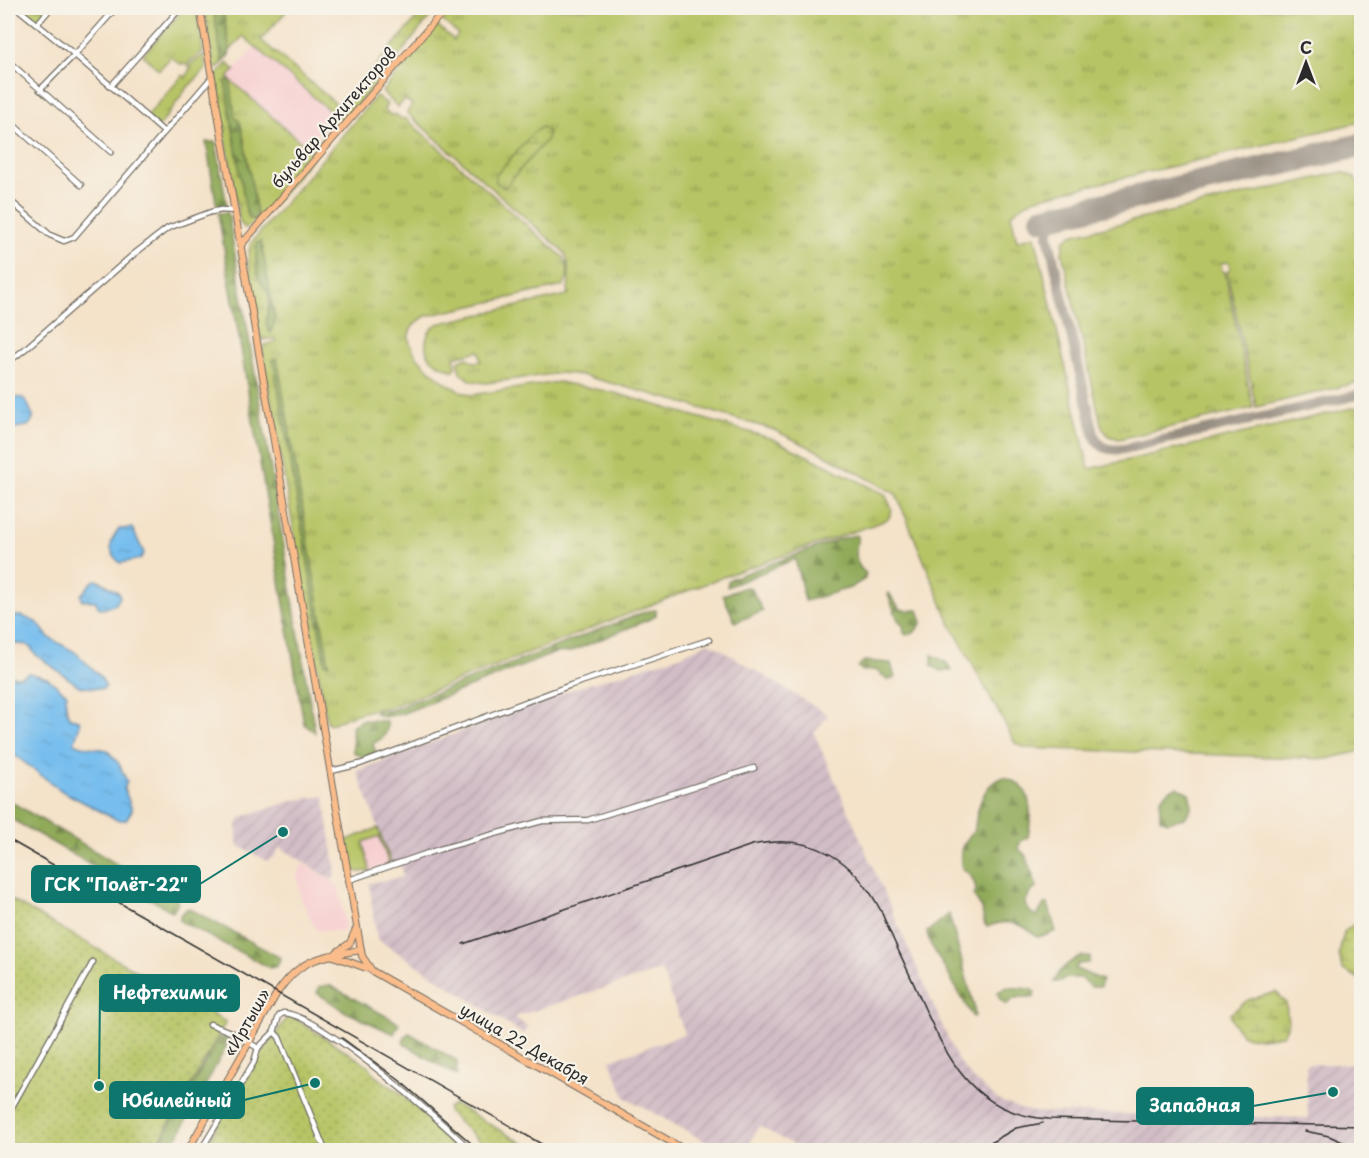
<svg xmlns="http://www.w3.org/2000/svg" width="1369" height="1158" viewBox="0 0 1369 1158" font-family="'Playpen Sans',sans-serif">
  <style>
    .built { fill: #f7cfd1 }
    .industrial { fill: url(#industrial-furrows) }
    .grass { fill: url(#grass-tufts); stroke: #717848; stroke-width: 1.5 }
    .forest { fill: url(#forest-firs); stroke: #5e6a42; stroke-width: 1.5 }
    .wetland { fill: url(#wetland-marsh); stroke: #717848; stroke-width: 1.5 }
    .garden { fill: url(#garden-dots); stroke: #717848; stroke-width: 1.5 }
    .water { fill: url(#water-ripples); stroke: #51748c; stroke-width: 1.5 }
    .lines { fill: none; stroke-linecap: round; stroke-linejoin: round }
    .taxiway { stroke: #90867a; stroke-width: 10 }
    .runway { stroke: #90867a; stroke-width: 24 }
    .minor-casing { stroke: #716b62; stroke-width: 7 }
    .major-casing { stroke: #716b62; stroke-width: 8 }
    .minor { stroke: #fff; stroke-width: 4.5 }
    .major { stroke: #f9bc8a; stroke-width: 6 }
    .rail { stroke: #2b2b2b; stroke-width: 1.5 }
    .labels { text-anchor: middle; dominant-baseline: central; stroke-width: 4.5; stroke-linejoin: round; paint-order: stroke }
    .street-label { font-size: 16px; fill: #2b2b2b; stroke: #f7f3e8 }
    .leader { fill: none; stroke: #0f766e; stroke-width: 2 }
    .callout-dot { fill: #0f766e; stroke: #f7f3e8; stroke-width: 2 }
    .callout { fill: #0f766e; stroke: #0f766e; stroke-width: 2 }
    .callout-label { font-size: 18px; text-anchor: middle; font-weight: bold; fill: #fff }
  </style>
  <defs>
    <pattern id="industrial-furrows" width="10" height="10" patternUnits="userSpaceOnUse" patternTransform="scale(1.5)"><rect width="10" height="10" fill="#d2bdc6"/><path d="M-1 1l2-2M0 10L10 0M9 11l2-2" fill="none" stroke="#b4a3aa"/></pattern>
    <pattern id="grass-tufts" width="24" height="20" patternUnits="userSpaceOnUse" patternTransform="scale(1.5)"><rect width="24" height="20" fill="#b7c465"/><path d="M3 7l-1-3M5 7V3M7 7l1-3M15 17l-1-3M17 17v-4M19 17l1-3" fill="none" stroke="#959f53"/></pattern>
    <pattern id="forest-firs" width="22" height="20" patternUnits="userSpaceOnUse" patternTransform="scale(1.5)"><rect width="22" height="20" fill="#91aa5a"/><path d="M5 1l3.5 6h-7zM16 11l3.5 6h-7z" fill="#778b4b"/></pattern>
    <pattern id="wetland-marsh" width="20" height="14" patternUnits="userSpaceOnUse" patternTransform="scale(1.5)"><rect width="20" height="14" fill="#b7c465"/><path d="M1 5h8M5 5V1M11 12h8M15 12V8" fill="none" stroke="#959f53"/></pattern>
    <pattern id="garden-dots" width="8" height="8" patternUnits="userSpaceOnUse" patternTransform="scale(1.5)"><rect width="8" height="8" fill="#b7c465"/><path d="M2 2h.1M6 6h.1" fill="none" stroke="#959f53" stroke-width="1.8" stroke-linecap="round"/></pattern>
    <pattern id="water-ripples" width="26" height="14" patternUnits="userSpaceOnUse" patternTransform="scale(1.5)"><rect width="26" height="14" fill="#77beee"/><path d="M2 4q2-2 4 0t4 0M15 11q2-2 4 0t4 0" fill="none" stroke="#67a3cc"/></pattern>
  </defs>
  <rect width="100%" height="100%" fill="#f7f3e8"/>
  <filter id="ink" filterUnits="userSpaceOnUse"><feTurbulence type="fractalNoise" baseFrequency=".0167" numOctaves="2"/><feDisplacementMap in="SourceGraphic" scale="12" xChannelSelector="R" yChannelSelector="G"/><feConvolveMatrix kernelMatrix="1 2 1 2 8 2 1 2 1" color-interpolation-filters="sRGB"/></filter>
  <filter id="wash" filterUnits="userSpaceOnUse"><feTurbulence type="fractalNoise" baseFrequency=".008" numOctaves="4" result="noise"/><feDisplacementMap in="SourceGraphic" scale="24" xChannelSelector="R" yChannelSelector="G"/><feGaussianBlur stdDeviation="1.35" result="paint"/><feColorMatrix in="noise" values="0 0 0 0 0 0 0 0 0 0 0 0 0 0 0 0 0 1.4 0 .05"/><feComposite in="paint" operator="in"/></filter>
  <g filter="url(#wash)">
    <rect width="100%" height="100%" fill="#f4e2c9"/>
    <g class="built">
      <polygon points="255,47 334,115 306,147 228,78"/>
      <polygon points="379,836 390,863 370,871 363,842"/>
      <polygon points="303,864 332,880 339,888 346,930 333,931 316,930 301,898 297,874"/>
    </g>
    <g class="industrial">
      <polygon points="709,642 828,715 814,733 957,1059 972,1078 998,1100 1020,1109 1034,1112 1308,1118 1306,1064 1349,1064 1361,1072 1361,1150 803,1150 759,1126 745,1150 721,1150 625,1097 610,1060 685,1034 661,970 514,1017 528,1027 523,1034 377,939 369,883 403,877 401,865 393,867 357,771 573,689 680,656"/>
      <polygon points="324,796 336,873 332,880 280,847 274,857 267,861 239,846 237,843 237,823 242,817 295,800"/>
    </g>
    <g class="grass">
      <polygon points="20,8 50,8 38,21 33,19"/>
      <polygon points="187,8 197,8 203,52 190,61 188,66 185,64 180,64 171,57 159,70 143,55 180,13"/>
      <polygon points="204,8 289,8 261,40 340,107 384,56 391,63 391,66 323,143 320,141 339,119 243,36 229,52 230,55 218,68 214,68"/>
      <polygon points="426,8 437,8 399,56 395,58 387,52"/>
      <path d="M452,8H1361V122L1033,199L1011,214L1017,241L1035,236L1089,469L1361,406V751L1327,759L1025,748L1015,743L950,623L896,494L824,454L774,430L677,401L581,375L561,373L486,383L472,381L460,373L458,361L467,357L473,362L481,361L479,351L454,357L456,367L453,371C447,368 440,366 435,362C420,352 425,332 437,324L567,295C570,280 570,268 565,253L407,113L412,104L405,100L398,107L382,92L437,25L454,40L458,34L443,21L444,16Z"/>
      <polygon points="204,55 206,69 186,89 159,127 147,116 183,75 186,78 192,63"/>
      <path d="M227,63L235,70L228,78L311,151L316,145L318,147L316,153C303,168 262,223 245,228L240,223L216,80L217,75Z"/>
      <path d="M376,96L387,104L384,109L392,116L395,114L402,119L405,118L563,257C568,266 570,277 563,286L426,316C418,321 408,328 409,338C411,361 452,390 471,395L559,382L615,393L773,439L885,494L892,509L889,518L881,522L733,573L390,707C369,709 351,715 331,724L327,722L262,350L265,345L276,342L275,338L262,340L259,335L248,257L251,243Z"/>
      <polygon points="1342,172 1354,177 1361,186 1361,382 1256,407 1227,272 1230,269 1229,262 1221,263 1222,271 1225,272 1253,408 1119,439 1109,436 1102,428 1062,253 1064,241 1071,235"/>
      <polygon points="378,828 391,863 388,861 379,836 363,842 370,871 359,872 352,870 347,840"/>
    </g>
    <g class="forest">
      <polygon points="213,8 222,8 223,10 230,50 228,55 222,62"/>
      <polygon points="230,80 235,117 240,122 242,129 257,214 255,220 249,218 246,211 225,81"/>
      <polygon points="206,142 216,142 227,208 217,208"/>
      <polygon points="218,213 228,213 315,732 304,724"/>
      <path d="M261,241L275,319L271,333C261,323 271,309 269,297C267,289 264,287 260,281C256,275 255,250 257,243Z"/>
      <polygon points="277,358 329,664 325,664 273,359"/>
      <path d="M857,535L858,538C855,551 854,565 866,573L865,579L850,588L805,601L795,559L727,587L728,581L732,578L839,539Z"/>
      <polygon points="746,587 751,588 763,611 735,622 723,595"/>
      <path d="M889,593C899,609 899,612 918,610L922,622L914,633L906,635L904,633L903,625L898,620L888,595Z"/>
      <polygon points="656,610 656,615 650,619 570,652 555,653 401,714 383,717 375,713 375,710 389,711 647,611"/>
      <polygon points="932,655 946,662 952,671 941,671 932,666"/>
      <polygon points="864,661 891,663 895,678 888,680 876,670 863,671 858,667"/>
      <path d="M361,720L387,721C388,733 385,737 374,743L373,746L376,751L374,755L366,759L353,752L352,726Z"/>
      <path d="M1004,777C1010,780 1017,782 1021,786C1033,797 1031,823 1028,837L1021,841L1018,848L1026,856L1037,887L1029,894L1025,904L1031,913L1037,916L1044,904H1048L1056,931L1047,935L1037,937C1022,922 1006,918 987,927L984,923L982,909L973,895L976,891C975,880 971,875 962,868C958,848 962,845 975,830C975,818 980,798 988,788C992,782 998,780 1004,777Z"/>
      <path d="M1177,787L1189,793L1192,806L1185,818L1167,822L1160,818C1159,800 1159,793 1177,787Z"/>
      <polygon points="8,800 176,899 178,903 173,912 8,817"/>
      <polygon points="188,908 281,958 277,966 270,968 180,921 180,915"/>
      <polygon points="949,914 974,1006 975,1016 973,1017 930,943 927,932"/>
      <path d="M1082,956L1090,957L1089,963L1078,964L1076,969L1102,980L1100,987H1091L1081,978H1068L1057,982H1054C1059,970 1070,960 1082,956Z"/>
      <polygon points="329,985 399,1023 394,1034 346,1012 317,993 319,987"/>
      <path d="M1007,987L1030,989L1035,992L1034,998C1021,996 1016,996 1006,1005L999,998L998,992Z"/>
      <polygon points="409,1033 457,1061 457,1076 403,1043 405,1036"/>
      <polygon points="219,1038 227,1038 226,1047 178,1136 169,1150 156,1150"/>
    </g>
    <g class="wetland">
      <polygon points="542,127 548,132 547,139 504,188 496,182 496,175 533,133"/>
      <polygon points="1358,921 1361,922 1361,980 1342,969 1339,954 1344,932"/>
      <path d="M1276,992L1286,1003L1288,1024L1283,1035C1256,1039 1239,1044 1230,1014L1248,1000Z"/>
    </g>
    <g class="garden">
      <polygon points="8,898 226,1022 154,1150 8,1150"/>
      <polygon points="289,1015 369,1066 375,1076 398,1091 465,1150 203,1150 261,1054"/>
      <polygon points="454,1104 535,1150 489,1150 448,1112 448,1108"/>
    </g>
    <g class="water">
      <path d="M13,397L23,398C28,402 30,410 33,416V420L28,426L8,429V402Z"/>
      <path d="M132,528L144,553L140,559L120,563C107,551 109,542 119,529Z"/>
      <polygon points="95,580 100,581 119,593 120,597 116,604 103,609 98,607 96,601 82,600 81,595 91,583"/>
      <path d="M8,612L14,616H22L38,623L48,637L75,652L100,676L106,686L103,689L79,686L35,654C27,640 21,646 8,643Z"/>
      <path d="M29,673L47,678L67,694C64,703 66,710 70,718L79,720L80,724L74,743L82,746L107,750L119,764L127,782L124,788L132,810L126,820H117L62,791L8,750V674C16,679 21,677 29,673Z"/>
    </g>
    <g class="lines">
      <g class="taxiway">
        <polyline points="1358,145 1362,159"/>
        <path d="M1061,215L1051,223L1048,235L1094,434C1099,449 1109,451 1124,449L1362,394"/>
      </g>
      <polyline class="runway" points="1042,219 1362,145"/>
    </g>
  </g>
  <g filter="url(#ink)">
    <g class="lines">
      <defs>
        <g id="minor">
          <polyline points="17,8 74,54 164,132"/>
          <polyline points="37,24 51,8"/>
          <polyline points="8,61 111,152"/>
          <polyline points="111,86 177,12 184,8"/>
          <polyline points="40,90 79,50 116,8"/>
          <polyline points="8,120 81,185"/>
          <polyline points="8,199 50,235 64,241 74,237 212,77"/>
          <polyline points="8,359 15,357 25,349 134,254 168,228 211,212 221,210 235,211"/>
          <polyline points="331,771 360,764 571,685 709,640"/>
          <polyline points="349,880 440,849 542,821 588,820 754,768"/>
          <polyline points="210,1024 233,1033 258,1048"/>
          <polyline points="274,1032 279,1037 325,1150"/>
          <polyline points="8,1114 93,962"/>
          <path d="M201,1150L254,1062L258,1048L274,1032L279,1016L283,1013C318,1013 443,1122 470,1150"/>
        </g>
        <g id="major">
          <polyline points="200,8 362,956 372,971 685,1150"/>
          <polyline points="241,245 446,8"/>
          <polyline points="337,952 350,943 356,929"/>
          <polyline points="333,956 369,969"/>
          <path d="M188,1150L277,993C301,957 321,957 361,950"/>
        </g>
      </defs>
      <use href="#minor" class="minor-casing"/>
      <use href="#major" class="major-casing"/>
      <use href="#minor" class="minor"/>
      <use href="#major" class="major"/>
      <g class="rail">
        <polyline points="8,839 552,1150"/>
        <path d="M463,944L752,845C812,832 854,859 881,911C892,938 905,964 917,991C945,1054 970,1114 1049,1119L1362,1126"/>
        <polyline points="342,1038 399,1080 479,1150"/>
        <polyline points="1305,1131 1329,1136 1361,1150"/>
        <polyline points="978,1150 1016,1128 1043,1123"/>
      </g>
    </g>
  </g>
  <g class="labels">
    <g class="street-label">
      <text transform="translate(333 117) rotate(-49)">бульвар Архитекторов</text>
      <text transform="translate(246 1022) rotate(-60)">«Иртыш»</text>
      <text transform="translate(525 1043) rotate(30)">улица 22 Декабря</text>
    </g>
  </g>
  <path class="leader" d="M283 832L200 884M99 1086L100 993M315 1083L244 1100M1333 1092L1253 1106"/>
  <g class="callout-dot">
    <circle cx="283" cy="832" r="6"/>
    <circle cx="99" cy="1086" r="6"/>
    <circle cx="315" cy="1083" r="6"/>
    <circle cx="1333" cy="1092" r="6"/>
  </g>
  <g class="callout">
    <rect x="32" y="866" width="168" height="36" rx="6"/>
    <rect x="100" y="975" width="139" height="36" rx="6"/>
    <rect x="110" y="1082" width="134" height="36" rx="6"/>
    <rect x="1137" y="1088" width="116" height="36" rx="6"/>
  </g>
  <g class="callout-label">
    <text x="116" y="891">ГСК "Полёт-22"</text>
    <text x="170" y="999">Нефтехимик</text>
    <text x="177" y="1107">Юбилейный</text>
    <text x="1195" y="1112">Западная</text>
  </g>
  <rect width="1369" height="1158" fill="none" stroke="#f7f3e8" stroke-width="30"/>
  <g transform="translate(1306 63)" stroke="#f7f3e8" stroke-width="4.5" paint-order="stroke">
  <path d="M0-4.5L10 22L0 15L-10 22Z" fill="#2b2b2b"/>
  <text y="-9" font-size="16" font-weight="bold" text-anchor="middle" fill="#2b2b2b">С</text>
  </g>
</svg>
